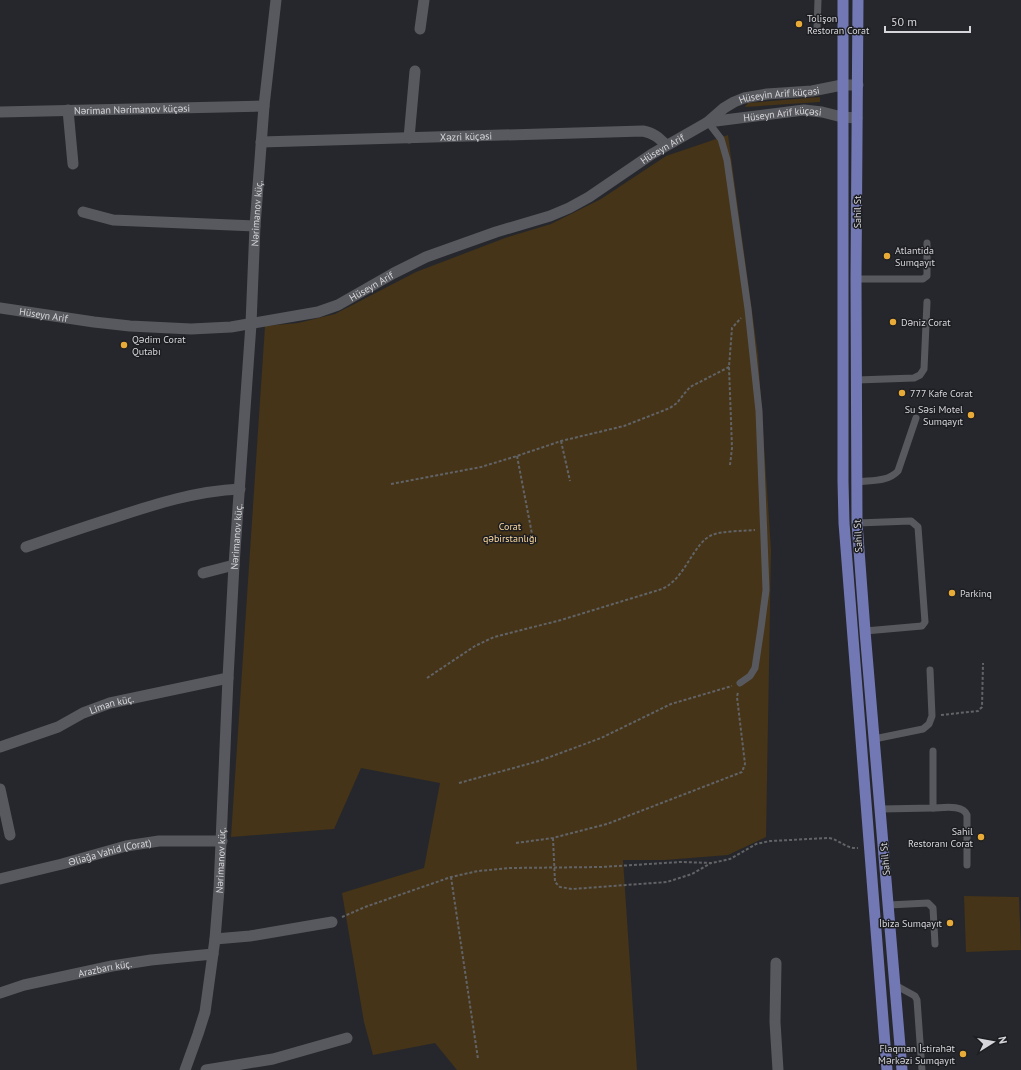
<svg xmlns="http://www.w3.org/2000/svg" width="1021" height="1070" viewBox="0 0 1021 1070" font-family="'PT Sans',sans-serif">
  <style>
    .green { fill: #453417 }
    .lines { fill: none; stroke-linecap: round; stroke-linejoin: round }
    .path { stroke: #626367; stroke-width: 2; stroke-dasharray: 3 2; stroke-linecap: butt }
    .service { stroke: #58595e; stroke-width: 7 }
    .minor { stroke: #58595e; stroke-width: 11 }
    .tertiary { stroke: #58595e; stroke-width: 11 }
    .primary { stroke: #7278b4; stroke-width: 11 }
    .poi-dot { fill: #e8ab37; stroke: #1d1e22; stroke-width: 1.5 }
    .labels { text-anchor: middle; dominant-baseline: central; stroke-width: 3; stroke-linejoin: round; paint-order: stroke }
    .poi-label { font-size: 10px; fill: #d6d6da; stroke: #1d1e22; text-anchor: start }
    .street-label { font-size: 10px; fill: #d6d6da; stroke: #1d1e22 }
    .park-label { font-size: 10px; fill: #fcd89f; stroke: #1d1e22 }
  </style>
  <rect width="100%" height="100%" fill="#26272c"/>
  <g class="green">
    <polygon points="820,97 820,102 745,107 748,103"/>
    <polygon points="728,135 758,355 771,550 766,837 728,855 665,860 623,860 637,1070 457,1070 435,1043 373,1055 364,1022 342,893 424,868 440,783 361,768 334,829 231,837 265,326 298,323 335,314 416,272 505,238 551,224 601,199 666,156"/>
    <polygon points="964,896 1019,897 1021,950 966,952"/>
  </g>
  <g class="lines">
    <g class="path">
      <polyline points="561,441 570,481"/>
      <polyline points="517,456 532,534"/>
      <polyline points="730,465 732,448 729,367 732,328 741,318"/>
      <polyline points="391,484 481,467 517,456 561,441 624,426 670,408 677,403 684,394 690,387 729,367"/>
      <path d="M427,678L475,646L494,637L561,620L662,589C686,578 693,543 712,535C721,531 744,531 755,530"/>
      <polyline points="941,715 978,711 982,707 983,663"/>
      <polyline points="459,783 539,761 601,738 671,704 732,686"/>
      <polyline points="553,838 555,882 560,887 572,889 667,882 692,874 711,863"/>
      <polyline points="516,843 553,838 607,824 742,772 745,764 737,697 738,692"/>
      <polyline points="451,877 478,1059"/>
      <path d="M342,917L365,907L451,877L478,871L510,868L602,867L680,862L712,863L730,859L756,844L770,841L829,838C840,840 846,849 858,848"/>
    </g>
    <g class="service">
      <polyline points="817,29 818,0"/>
      <polyline points="708,122 721,139 727,160 748,309 759,411 766,590 761,628 755,668 750,676 740,683"/>
      <polyline points="856,279 923,279 927,276 927,243"/>
      <polyline points="857,380 914,378 920,375 924,369 927,302"/>
      <path d="M857,482C871,480 888,482 898,471L916,418"/>
      <polyline points="857,523 911,521 918,527 925,622 922,626 865,631"/>
      <polyline points="874,739 923,729 929,724 932,716 930,670"/>
      <path d="M933,808C942,808 963,804 967,815V865"/>
      <polyline points="881,809 933,808 933,751"/>
      <polyline points="889,905 928,903 933,908 935,944"/>
      <polyline points="895,985 915,996 917,1000 922,1070"/>
    </g>
    <g class="minor">
      <polyline points="420,29 424,0"/>
      <polyline points="68,110 73,164"/>
      <path id="s1" d="M0,112L264,106"/>
      <polyline points="409,138 415,71"/>
      <path id="s2" d="M261,142L643,131C654,133 659,138 666,145"/>
      <polyline points="83,212 113,220 255,226"/>
      <path d="M26,547C55,537 84,527 113,518C155,504 196,491 240,489"/>
      <polyline points="203,573 234,565"/>
      <path id="s3" d="M0,747L58,727L83,713L110,703L228,678"/>
      <polyline points="0,789 10,835"/>
      <path id="s4" d="M0,879L62,864L126,846L159,841H222"/>
      <polyline points="215,939 250,936 332,922"/>
      <polyline points="776,963 775,1022 778,1070"/>
      <path id="s5" d="M0,993L24,985L112,966L151,960L213,954"/>
      <path id="s6" d="M185,1070L198,1034L205,1012L215,939L219,889L228,678L234,565L251,324L255,226L264,106L276,0"/>
      <polyline points="206,1070 273,1059 347,1038"/>
    </g>
    <g class="tertiary">
      <path id="s7" d="M708,122L804,110L822,112L842,117L857,118"/>
      <path id="s8" d="M0,308L94,322L130,326L191,329L231,327L318,312L338,305L394,273L426,257L496,232L550,216L569,208L589,197L652,154L708,122L724,108L734,102L744,98L767,94L812,91L842,85H858"/>
    </g>
    <g class="primary">
      <polyline points="843,0 843,481 844,523 887,1070"/>
      <polyline points="858,0 856,279 857,523 865,631 902,1070"/>
    </g>
  </g>
  <g class="poi-dot">
    <circle cx="799" cy="24" r="4"/>
    <circle cx="887" cy="256" r="4"/>
    <circle cx="893" cy="322" r="4"/>
    <circle cx="124" cy="345" r="4"/>
    <circle cx="902" cy="393" r="4"/>
    <circle cx="971" cy="415" r="4"/>
    <circle cx="952" cy="593" r="4"/>
    <circle cx="981" cy="837" r="4"/>
    <circle cx="950" cy="923" r="4"/>
    <circle cx="963" cy="1054" r="4"/>
  </g>
  <g class="labels">
    <g class="poi-label">
      <text x="807" y="18">Tolişon<tspan x="807" dy="12">Restoran Corat</tspan></text>
      <text x="895" y="250">Atlantida<tspan x="895" dy="12">Sumqayıt</tspan></text>
      <text x="901" y="322">Dəniz Corat</text>
      <text x="132" y="339">Qədim Corat<tspan x="132" dy="12">Qutabı</tspan></text>
      <text x="910" y="393">777 Kafe Corat</text>
      <text x="963" y="409" text-anchor="end">Su Səsi Motel<tspan x="963" dy="12">Sumqayıt</tspan></text>
      <text x="960" y="593">Parkinq</text>
      <text x="973" y="831" text-anchor="end">Sahil<tspan x="973" dy="12">Restoranı Corat</tspan></text>
      <text x="942" y="923" text-anchor="end">İbiza Sumqayıt</text>
      <text x="955" y="1048" text-anchor="end">Flaqman İstirahət<tspan x="955" dy="12">Mərkəzi Sumqayıt</tspan></text>
    </g>
    <g class="street-label">
      <text stroke="none"><textPath href="#s8" startOffset="836">Hüseyin Arif küçəsi</textPath></text>
      <text stroke="none"><textPath href="#s1" startOffset="132">Nəriman Nərimanov küçəsi</textPath></text>
      <text stroke="none"><textPath href="#s7" startOffset="75">Hüseyn Arif küçəsi</textPath></text>
      <text stroke="none"><textPath href="#s2" startOffset="205">Xəzri küçəsi</textPath></text>
      <text stroke="none"><textPath href="#s8" startOffset="704">Hüseyn Arif</textPath></text>
      <text transform="translate(857 212) rotate(-90)">Sahil St</text>
      <text stroke="none"><textPath href="#s6" startOffset="862">Nərimanov küç.</textPath></text>
      <text stroke="none"><textPath href="#s8" startOffset="380">Hüseyn Arif</textPath></text>
      <text stroke="none"><textPath href="#s8" startOffset="44">Hüseyn Arif</textPath></text>
      <text transform="translate(858 536) rotate(-93)">Sahil St</text>
      <text stroke="none"><textPath href="#s6" startOffset="538">Nərimanov küç.</textPath></text>
      <text stroke="none"><textPath href="#s3" startOffset="120">Liman küç.</textPath></text>
      <text stroke="none"><textPath href="#s4" startOffset="113">Əliağa Vahid (Corat)</textPath></text>
      <text transform="translate(885 859) rotate(-95)">Sahil St</text>
      <text stroke="none"><textPath href="#s6" startOffset="214">Nərimanov küç.</textPath></text>
      <text stroke="none"><textPath href="#s5" startOffset="108">Arazbarı küç.</textPath></text>
    </g>
    <g class="park-label">
      <text x="510" y="526">Corat<tspan x="510" dy="12">qəbirstanlığı</tspan></text>
    </g>
  </g>
  <g transform="translate(993 1042) rotate(79)" stroke="#1d1e22" stroke-width="3" paint-order="stroke">
  <path d="M0-3L7 15L0 10L-7 15Z" fill="#d6d6da"/>
  <text y="-6" font-size="11" font-weight="bold" text-anchor="middle" fill="#d6d6da">N</text>
  </g>
  <path d="M885 26v6h85v-6" fill="none" stroke="#d6d6da" stroke-width="2"/>
  <text x="891" y="26" font-size="12" fill="#d6d6da" stroke="#1d1e22" stroke-width="3" paint-order="stroke">50 m</text>
</svg>
